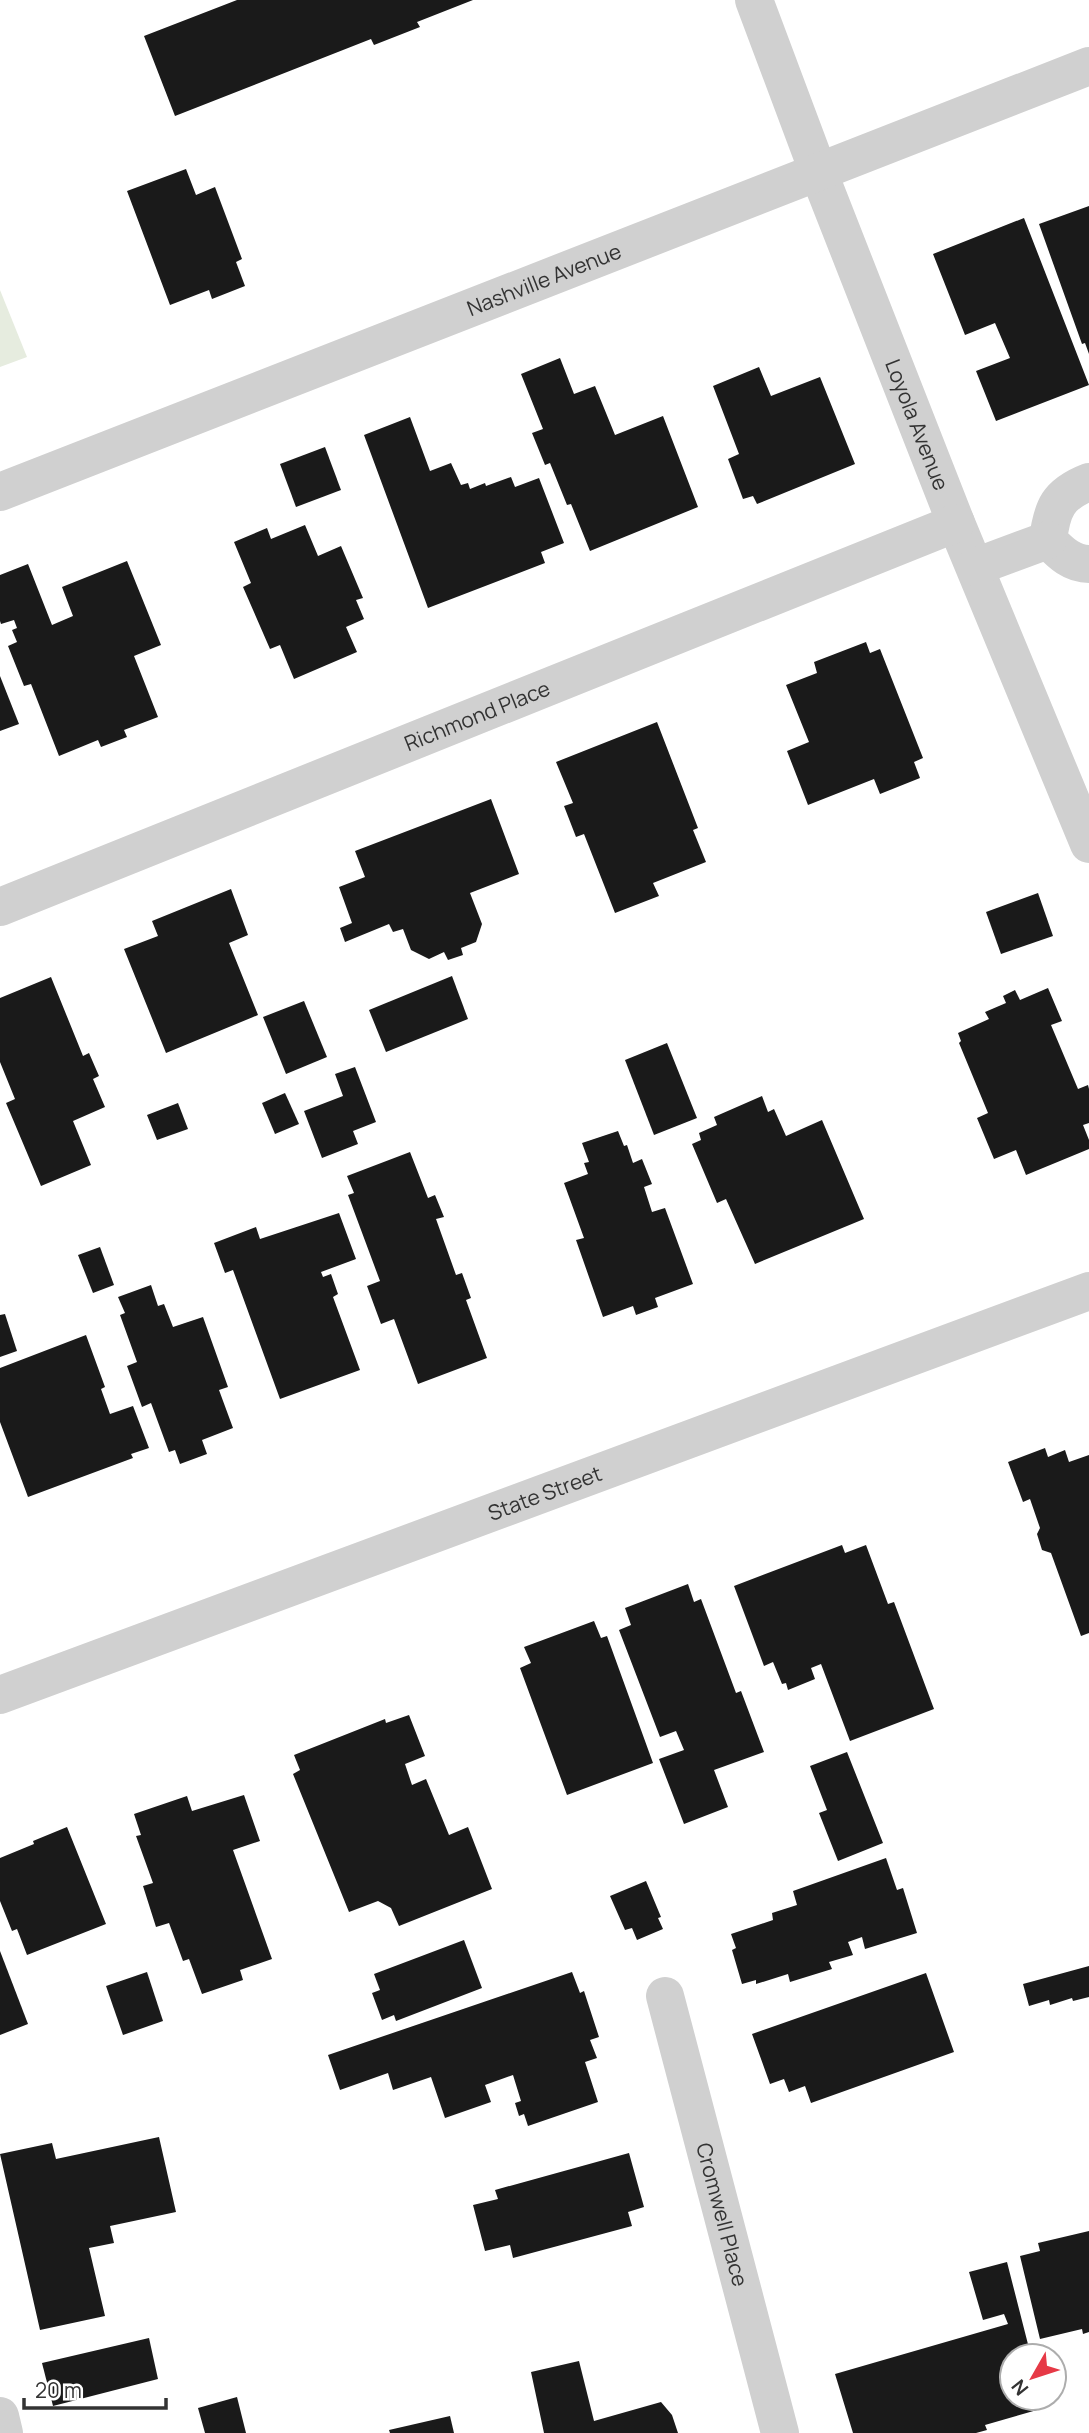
<svg xmlns="http://www.w3.org/2000/svg" width="1089" height="2433" viewBox="0 0 1089 2433" font-family="Manrope,sans-serif">
  <style>
    .green { fill: #e6ecdf }
    .building { fill: #1a1a1a }
    .lines { fill: none; stroke-linecap: round; stroke-linejoin: round }
    .minor { stroke: #d0d0d0; stroke-width: 38 }
    .labels { text-anchor: middle; dominant-baseline: central; stroke-width: 7; stroke-linejoin: round; paint-order: stroke }
    .street-label { font-size: 21px; fill: #333; stroke: #fff }
  </style>
  <rect width="100%" height="100%" fill="#fff"/>
  <polygon class="green" points="0,290 27,357 0,367"/>
  <g class="building">
    <polygon points="237,0 473,0 417,22 420,27 374,45 371,39 175,116 144,36"/>
    <polygon points="186,169 196,195 215,187 242,259 236,262 245,286 212,299 209,290 170,305 127,191"/>
    <polygon points="1089,206 1089,354 1085,343 1082,344 1039,224"/>
    <polygon points="1024,218 1089,385 996,421 976,371 1010,358 995,323 965,335 933,254"/>
    <polygon points="560,358 574,394 595,386 615,435 663,416 698,507 590,551 571,504 567,505 550,463 545,465 532,433 543,429 521,374"/>
    <polygon points="759,367 771,396 820,377 855,464 757,504 753,496 743,499 728,459 739,454 713,386"/>
    <polygon points="410,417 430,471 451,463 461,485 468,483 470,489 485,483 486,486 511,477 515,487 539,478 564,543 541,552 545,563 428,608 364,435"/>
    <polygon points="325,447 341,490 296,507 280,464"/>
    <polygon points="305,525 318,556 341,546 363,598 356,600 364,619 346,627 357,652 294,679 280,645 270,649 243,587 251,583 234,542 267,528 271,539"/>
    <polygon points="127,561 161,645 134,656 158,717 124,730 127,737 101,747 98,740 59,756 31,684 24,686 8,646 17,642 12,630 17,628 14,620 1,624 0,621 0,575 28,564 52,625 73,616 62,587"/>
    <polygon points="866,642 870,653 880,649 923,758 914,762 920,778 880,794 874,779 808,805 787,751 809,742 786,685 817,673 814,662"/>
    <polygon points="0,676 19,724 0,731"/>
    <polygon points="657,722 698,828 693,830 706,862 653,883 659,896 615,913 584,834 576,837 564,806 573,803 556,762"/>
    <polygon points="491,799 519,874 470,893 482,924 476,942 461,948 463,955 448,960 444,952 429,959 411,950 403,929 393,932 389,924 345,942 340,928 352,923 339,887 365,877 355,851"/>
    <polygon points="231,889 248,935 229,943 258,1015 166,1053 124,949 158,936 152,921"/>
    <polygon points="1038,893 1053,936 1001,954 986,912"/>
    <polygon points="452,976 468,1019 386,1052 369,1010"/>
    <polygon points="51,977 83,1056 89,1053 99,1076 93,1079 105,1107 73,1121 91,1165 41,1186 6,1103 15,1099 0,1062 0,998"/>
    <polygon points="1048,988 1062,1021 1051,1025 1078,1089 1088,1085 1089,1089 1089,1123 1083,1125 1089,1140 1089,1149 1026,1175 1016,1150 994,1159 977,1118 988,1113 959,1043 961,1041 958,1033 989,1019 985,1012 1006,1003 1003,996 1015,990 1020,1000"/>
    <polygon points="304,1001 327,1057 286,1074 263,1017"/>
    <polygon points="667,1043 697,1118 654,1135 625,1060"/>
    <polygon points="355,1067 376,1122 353,1131 358,1144 322,1158 304,1111 343,1096 335,1074"/>
    <polygon points="285,1093 299,1124 275,1134 262,1103"/>
    <polygon points="762,1096 768,1112 774,1109 786,1136 822,1120 864,1219 755,1264 726,1199 717,1203 692,1144 701,1140 699,1133 717,1125 714,1117"/>
    <polygon points="178,1103 188,1129 157,1140 147,1115"/>
    <polygon points="618,1131 624,1146 627,1145 633,1163 642,1159 652,1184 644,1187 652,1212 665,1208 693,1284 655,1298 658,1307 636,1315 633,1306 603,1317 576,1240 584,1238 564,1183 588,1174 584,1163 589,1162 582,1143"/>
    <polygon points="410,1152 428,1198 435,1195 444,1217 436,1219 456,1275 462,1273 471,1298 466,1300 487,1358 418,1384 394,1319 381,1324 367,1286 380,1281 348,1195 354,1193 347,1176"/>
    <polygon points="339,1213 356,1259 321,1272 323,1277 331,1274 338,1294 333,1297 360,1370 280,1399 233,1270 225,1273 214,1243 256,1227 260,1239"/>
    <polygon points="100,1247 114,1285 93,1293 78,1255"/>
    <polygon points="151,1285 158,1306 164,1304 173,1327 203,1317 228,1387 219,1390 233,1428 202,1440 207,1454 180,1464 175,1450 169,1452 151,1403 142,1407 127,1366 137,1362 120,1315 125,1313 118,1297"/>
    <polygon points="5,1314 17,1351 0,1357 0,1315"/>
    <polygon points="86,1335 105,1387 101,1389 110,1414 133,1406 149,1448 131,1454 133,1458 28,1497 0,1422 0,1368"/>
    <polygon points="1045,1448 1048,1457 1065,1450 1069,1462 1089,1455 1089,1633 1081,1636 1051,1553 1042,1550 1037,1534 1040,1528 1030,1499 1023,1502 1008,1462"/>
    <polygon points="842,1545 845,1553 866,1545 888,1604 894,1602 934,1709 850,1741 821,1664 811,1668 815,1679 788,1690 786,1683 782,1684 773,1662 764,1666 734,1586"/>
    <polygon points="688,1584 694,1602 701,1599 736,1693 741,1691 764,1752 714,1770 728,1807 684,1824 659,1759 684,1750 676,1731 660,1737 619,1630 631,1625 625,1608"/>
    <polygon points="594,1621 601,1638 607,1636 653,1763 567,1795 520,1668 531,1663 524,1647"/>
    <polygon points="409,1715 425,1756 405,1764 412,1785 426,1779 449,1835 468,1827 492,1889 399,1926 391,1908 378,1901 349,1912 293,1774 300,1770 294,1755 385,1719 386,1723"/>
    <polygon points="847,1752 883,1843 838,1861 819,1813 827,1810 810,1766"/>
    <polygon points="244,1795 260,1841 233,1850 272,1959 240,1970 243,1980 202,1994 189,1959 183,1961 169,1923 156,1927 143,1886 153,1883 136,1836 141,1835 134,1814 187,1796 192,1811"/>
    <polygon points="67,1827 106,1924 27,1955 17,1929 12,1931 0,1901 0,1858 34,1844 33,1841"/>
    <polygon points="886,1858 897,1890 903,1888 917,1933 865,1949 862,1937 848,1942 853,1955 829,1962 832,1969 790,1982 788,1974 756,1984 756,1980 742,1984 732,1950 736,1948 731,1934 773,1920 772,1913 797,1905 793,1891"/>
    <polygon points="646,1881 661,1917 658,1918 663,1929 637,1940 632,1928 625,1930 610,1896"/>
    <polygon points="464,1940 482,1988 396,2021 394,2015 382,2020 372,1993 380,1990 374,1974"/>
    <polygon points="0,1951 28,2024 0,2035"/>
    <polygon points="1089,1966 1089,1997 1073,2001 1072,1998 1050,2005 1049,2000 1029,2006 1023,1984"/>
    <polygon points="147,1972 163,2021 123,2035 106,1986"/>
    <polygon points="572,1972 580,1993 584,1991 599,2037 590,2040 597,2058 585,2062 598,2102 528,2126 524,2114 519,2116 515,2103 521,2101 513,2075 485,2085 491,2102 445,2118 431,2077 393,2090 388,2073 340,2090 328,2055"/>
    <polygon points="926,1973 954,2052 811,2103 805,2086 789,2092 784,2079 770,2084 752,2034"/>
    <polygon points="159,2137 176,2212 110,2226 114,2243 89,2248 105,2316 40,2330 0,2154 52,2143 56,2159"/>
    <polygon points="629,2153 644,2207 628,2212 632,2226 513,2258 510,2245 485,2251 473,2205 498,2199 495,2190"/>
    <polygon points="1089,2231 1089,2332 1083,2334 1082,2329 1040,2339 1020,2256 1040,2251 1038,2243"/>
    <polygon points="1007,2262 1031,2356 1012,2356 1012,2398 1042,2398 1044,2408 985,2425 987,2430 976,2433 853,2433 835,2374 1008,2324 1004,2314 983,2320 969,2272"/>
    <polygon points="149,2338 158,2379 53,2406 42,2363"/>
    <polygon points="579,2361 594,2421 661,2402 672,2415 678,2433 544,2433 531,2372"/>
    <polygon points="237,2397 246,2433 205,2433 198,2408"/>
    <polygon points="450,2416 454,2433 390,2433 389,2430"/>
  </g>
  <g class="lines">
    <g class="minor">
      <path id="s1" d="M754,0L818,171L956,523L1089,844"/>
      <path d="M1089,482C1058,494 1052,508 1048,540C1060,552 1071,564 1089,564"/>
      <path id="s2" d="M0,492L1089,66"/>
      <polyline points="975,567 1048,540"/>
      <path id="s3" d="M0,907L956,523"/>
      <path id="s4" d="M0,1695L1089,1291"/>
      <path id="s5" d="M665,1996L780,2433"/>
      <polyline points="0,2416 4,2433"/>
    </g>
  </g>
  <g class="labels">
    <g class="street-label">
      <text stroke="none"><textPath href="#s2" startOffset="584">Nashville Avenue</textPath></text>
      <text stroke="none"><textPath href="#s1" startOffset="455">Loyola Avenue</textPath></text>
      <text stroke="none"><textPath href="#s3" startOffset="514">Richmond Place</textPath></text>
      <text stroke="none"><textPath href="#s4" startOffset="581">State Street</textPath></text>
      <text stroke="none"><textPath href="#s5" startOffset="226">Cromwell Place</textPath></text>
    </g>
  </g>
  <g transform="translate(1033 2377) rotate(231)"><circle r="33" fill="#ffffff" stroke="#adadad" stroke-width="2"/>
  <path d="M0-5L12 26L0 18L-12 26Z" fill="#e63946"/>
  <text y="-10" font-size="19" font-weight="bold" text-anchor="middle" fill="#333333">N</text>
  </g>
  <path d="M24 2398v10h142v-10" fill="none" stroke="#333333" stroke-width="3.5"/>
  <text x="35" y="2398" font-size="21" fill="#333333" stroke="#ffffff" stroke-width="5" paint-order="stroke">20 m</text>
</svg>
